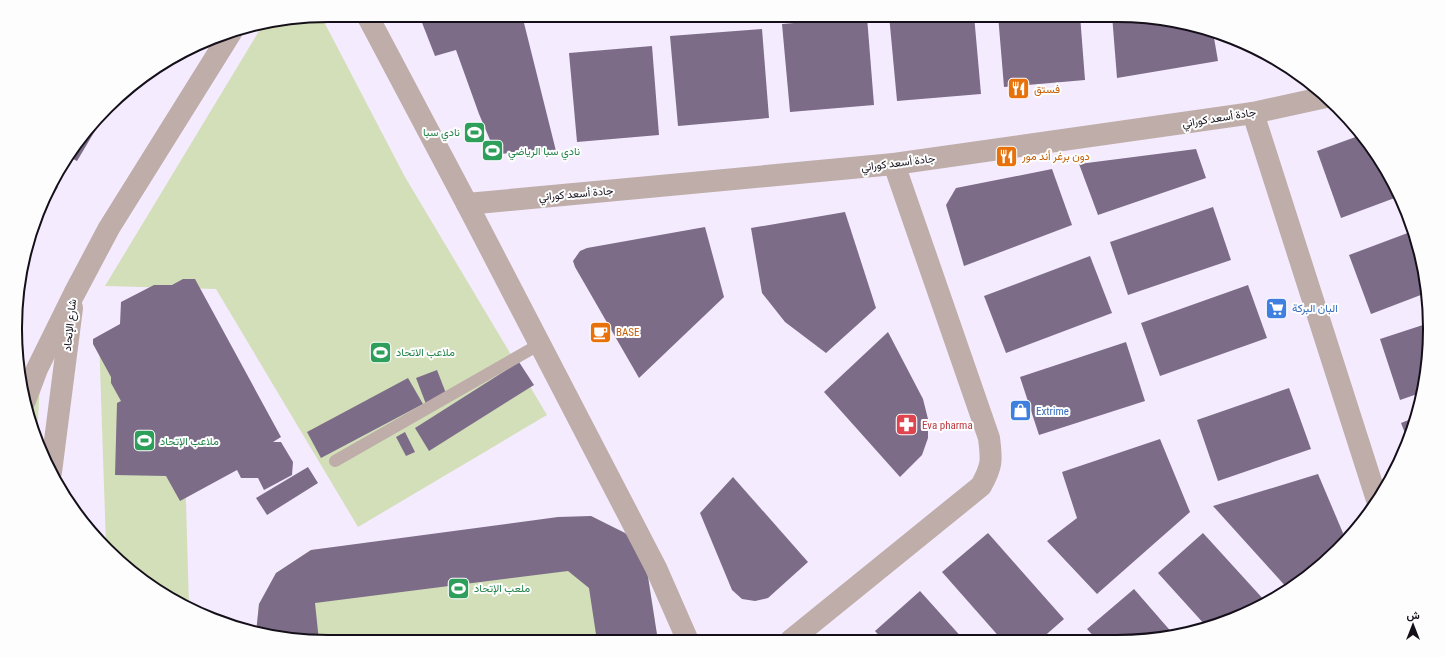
<svg xmlns="http://www.w3.org/2000/svg" width="1445" height="657" viewBox="0 0 1445 657" font-family="'Roboto Condensed',Vazirmatn,sans-serif">
  <style>
    .green { fill: #d2dfb8 }
    .building { fill: #7c6c88 }
    .lines { fill: none; stroke-linecap: round; stroke-linejoin: round }
    .service { stroke: #beada9; stroke-width: 12 }
    .minor { stroke: #beada9; stroke-width: 22 }
    .tertiary { stroke: #beada9; stroke-width: 22 }
    .labels { text-anchor: middle; dominant-baseline: central; stroke-width: 4; stroke-linejoin: round; paint-order: stroke }
    .food-label { font-size: 11px; fill: #c56008; stroke: #fdfdfd; text-anchor: start }
    .street-label { font-size: 11px; fill: #140f19; stroke: #fdfdfd }
    .leisure-label { font-size: 11px; fill: #27864d; stroke: #fdfdfd; text-anchor: start }
    .shop-label { font-size: 11px; fill: #366cbe; stroke: #fdfdfd; text-anchor: start }
    .health-label { font-size: 11px; fill: #be3a42; stroke: #fdfdfd; text-anchor: start }
    .rim { fill: none; stroke: #140f19; stroke-width: 2 }
  </style>
  <rect width="100%" height="100%" fill="#f5ebff"/>
  <g class="green">
    <polygon points="321,16 405,177 547,415 358,527 216,289 105,286 262,26"/>
    <polygon points="181,332 189,606 122,564 106,545 99,337"/>
    <polygon points="40,381 37,441 32,429 28,415"/>
    <polygon points="591,516 625,533 644,551 658,641 328,642 267,636 256,633 259,604 276,573 311,550"/>
  </g>
  <g class="building">
    <polygon points="419,15 522,15 556,151 496,154 479,114 456,50 435,56"/>
    <polygon points="889,15 974,15 981,94 897,101"/>
    <polygon points="998,15 1080,15 1085,80 1004,87"/>
    <polygon points="1112,15 1177,21 1213,32 1218,61 1117,78"/>
    <polygon points="867,17 874,105 790,112 782,24"/>
    <polygon points="762,29 769,118 678,126 670,36"/>
    <polygon points="652,46 659,135 577,142 569,53"/>
    <polygon points="105,114 77,161 69,157"/>
    <polygon points="1361,135 1377,154 1400,196 1341,218 1317,151"/>
    <polygon points="1196,149 1206,178 1098,215 1079,164"/>
    <polygon points="1052,169 1072,225 964,266 946,205 956,188"/>
    <polygon points="53,183 58,187 43,211 42,211"/>
    <polygon points="1213,207 1231,260 1128,295 1110,242"/>
    <polygon points="845,212 876,308 826,353 785,322 762,293 751,228"/>
    <polygon points="705,227 724,297 639,378 575,267 573,261 580,251 587,248"/>
    <polygon points="1413,231 1424,267 1426,293 1371,314 1349,255"/>
    <polygon points="1090,256 1112,313 1006,353 984,296"/>
    <polygon points="183,279 195,279 281,437 273,442 281,442 293,462 292,475 264,490 258,478 241,478 237,470 180,501 166,476 115,475 117,403 121,401 111,383 111,377 93,344 93,339 120,324 121,302 154,285 172,285"/>
    <polygon points="1248,285 1267,338 1160,376 1141,323"/>
    <polygon points="1429,323 1430,328 1423,392 1400,400 1380,339"/>
    <polygon points="888,332 923,399 928,419 928,438 922,455 900,477 824,392"/>
    <polygon points="1126,342 1145,401 1039,435 1020,377"/>
    <polygon points="519,362 534,385 429,451 415,428"/>
    <polygon points="437,370 447,396 426,404 416,378"/>
    <polygon points="408,378 423,404 321,458 307,432"/>
    <polygon points="1289,388 1311,449 1218,481 1197,420"/>
    <polygon points="1416,417 1412,428 1408,441 1401,423"/>
    <polygon points="405,432 415,452 406,456 396,437"/>
    <polygon points="1160,439 1190,512 1097,594 1047,541 1077,518 1062,472"/>
    <polygon points="308,467 318,483 267,515 256,498"/>
    <polygon points="1318,474 1343,533 1339,545 1308,577 1288,589 1213,506"/>
    <polygon points="733,477 808,562 768,598 755,601 742,599 732,590 700,513"/>
    <polygon points="591,516 625,533 644,551 658,641 597,641 589,588 568,571 315,603 319,641 267,636 256,633 259,604 276,573 311,550 558,517"/>
    <polygon points="988,533 1064,619 1040,640 1002,640 942,572"/>
    <polygon points="1203,533 1265,601 1237,618 1206,626 1158,573"/>
    <polygon points="1134,589 1174,635 1158,639 1096,639 1087,629"/>
    <polygon points="920,591 964,640 883,640 875,631"/>
  </g>
  <g class="lines">
    <polyline class="service" points="335,461 540,344"/>
    <g class="minor">
      <polyline points="367,15 467,204 656,568 688,641"/>
      <polyline points="1253,113 1377,500"/>
      <polyline points="467,204 894,164 1253,113 1326,97"/>
      <path d="M791,640L981,486C992,466 992,461 989,438L894,164"/>
    </g>
    <g class="tertiary">
      <polyline points="25,401 37,369 74,294 109,228 232,31"/>
      <polyline points="51,472 72,308"/>
    </g>
  </g>
  <defs>
    <symbol id="restaurant-square" viewBox="-11 -11 22 22"><rect x="-9" y="-9" width="18" height="18" rx="4" fill="#e8710a" stroke="#fdfdfd"/><path d="M-5-6h1v4h1v-4h1v4h1v-4h1v5L-1.5 .5V6h-2V.5L-5-1ZM5-6V6H3V1.5H1.5Q1.5-4 5-6Z" fill="#fff"/></symbol>
    <symbol id="stadium-square" viewBox="-11 -11 22 22"><rect x="-9" y="-9" width="18" height="18" rx="4" fill="#2e9e5b" stroke="#fdfdfd"/><path d="M0-5a6.5 5 0 1 0 0 10a6.5 5 0 1 0 0-10ZM-3.5-1.8h7v3.6h-7Z" fill="#fff"/></symbol>
    <symbol id="supermarket-square" viewBox="-11 -11 22 22"><rect x="-9" y="-9" width="18" height="18" rx="4" fill="#3f7fe0" stroke="#fdfdfd"/><path d="M-6-5.5h2.5l.6 2H6L4.5 2H-2.5L-4.4-4H-6ZM-1.5 3.2a1.3 1.3 0 1 0 .1 0ZM3 3.2a1.3 1.3 0 1 0 .1 0Z" fill="#fff"/></symbol>
    <symbol id="cafe-square" viewBox="-11 -11 22 22"><rect x="-9" y="-9" width="18" height="18" rx="4" fill="#e8710a" stroke="#fdfdfd"/><path d="M-5.5-4.5H6V0H3Q3 3.5 0 3.5H-2.5Q-5.5 3.5-5.5 0ZM3-3.2v2h1.7v-2ZM-6 4.5H4V6H-6Z" fill="#fff"/></symbol>
    <symbol id="shop-square" viewBox="-11 -11 22 22"><rect x="-9" y="-9" width="18" height="18" rx="4" fill="#3f7fe0" stroke="#fdfdfd"/><path d="M-5-2.5h2.3a2.7 3.5 0 0 1 5.4 0H5L5.5 6h-11ZM-1.5-2.5h3a1.5 2.3 0 0 0-3 0Z" fill="#fff"/></symbol>
    <symbol id="pharmacy-square" viewBox="-11 -11 22 22"><rect x="-9" y="-9" width="18" height="18" rx="4" fill="#e0444e" stroke="#fdfdfd"/><path d="M-2-6h4v4h4v4h-4v4h-4v-4h-4v-4h4Z" fill="#fff"/></symbol>
  </defs>
  <g fill-rule="evenodd">
    <use href="#restaurant-square" x="1006" y="76" width="25" height="25"/>
    <use href="#stadium-square" x="462" y="120" width="25" height="25"/>
    <use href="#stadium-square" x="480" y="138" width="25" height="25"/>
    <use href="#restaurant-square" x="994" y="144" width="25" height="25"/>
    <use href="#supermarket-square" x="1264" y="296" width="25" height="25"/>
    <use href="#cafe-square" x="588" y="320" width="25" height="25"/>
    <use href="#stadium-square" x="368" y="340" width="25" height="25"/>
    <use href="#shop-square" x="1008" y="398" width="25" height="25"/>
    <use href="#pharmacy-square" x="894" y="412" width="25" height="25"/>
    <use href="#stadium-square" x="132" y="428" width="25" height="25"/>
    <use href="#stadium-square" x="446" y="576" width="25" height="25"/>
  </g>
  <g class="labels">
    <g class="food-label">
      <text x="1034" y="89">فستق</text>
      <text x="1022" y="156">دون برغر أند مور</text>
      <text x="616" y="332">BASE</text>
    </g>
    <g class="street-label">
      <text transform="translate(1219 118) rotate(-9)">جادة أسعد كوراني</text>
      <text transform="translate(898 163) rotate(-7)">جادة أسعد كوراني</text>
      <text transform="translate(576 194) rotate(-5)">جادة أسعد كوراني</text>
      <text transform="translate(70 325) rotate(-84)">شارع الإتحاد</text>
    </g>
    <g class="leisure-label">
      <text x="460" y="132" text-anchor="end">نادي سبا</text>
      <text x="508" y="151">نادي سبا الرياضي</text>
      <text x="396" y="352">ملاعب الاتحاد</text>
      <text x="160" y="441">ملاعب الإتحاد</text>
      <text x="474" y="588">ملعب الإتحاد</text>
    </g>
    <g class="shop-label">
      <text x="1292" y="308">البان البركة</text>
      <text x="1036" y="411">Extrime</text>
    </g>
    <g class="health-label">
      <text x="922" y="425">Eva pharma</text>
    </g>
  </g>
  <path d="M0 0H1445V657H0ZM328 22H1117A306 306 0 0 1 1423 328V329A306 306 0 0 1 1117 635H328A306 306 0 0 1 22 329V328A306 306 0 0 1 328 22Z" fill="#fdfdfd" fill-rule="evenodd"/>
  <path class="rim" d="M328 22H1117A306 306 0 0 1 1423 328V329A306 306 0 0 1 1117 635H328A306 306 0 0 1 22 329V328A306 306 0 0 1 328 22Z"/>
  <g transform="translate(1413 625)" stroke="#fdfdfd" stroke-width="3" paint-order="stroke">
  <path d="M0-3L7 15L0 10L-7 15Z" fill="#140f19"/>
  <text y="-6" font-size="11" font-weight="bold" text-anchor="middle" fill="#140f19">ش</text>
  </g>
</svg>
